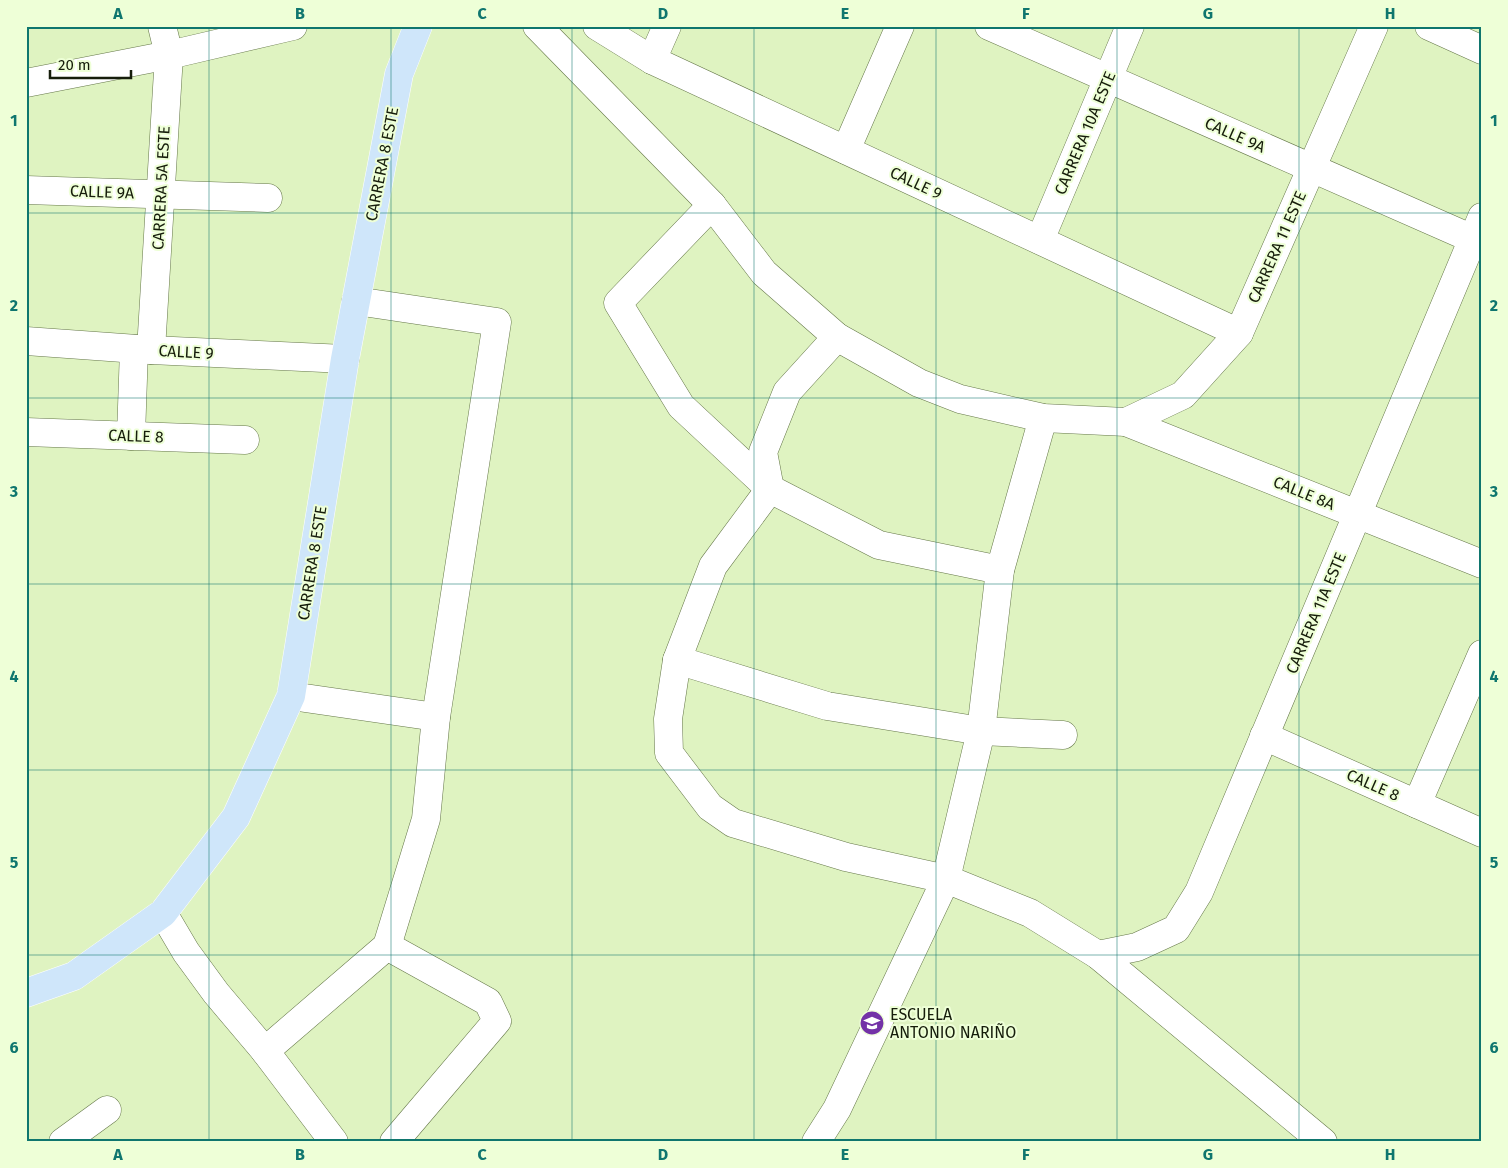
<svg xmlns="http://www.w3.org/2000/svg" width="1508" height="1168" viewBox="0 0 1508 1168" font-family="'Fira Sans',sans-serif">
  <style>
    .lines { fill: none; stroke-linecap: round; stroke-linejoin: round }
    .minor-casing { stroke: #66784a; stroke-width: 29 }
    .major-casing { stroke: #fff; stroke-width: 29 }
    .minor { stroke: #fff; stroke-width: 28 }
    .major { stroke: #cfe6fa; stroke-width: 28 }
    .grid { fill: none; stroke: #0f766e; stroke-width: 1; stroke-opacity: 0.55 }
    .labels { text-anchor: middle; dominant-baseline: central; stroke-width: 4; stroke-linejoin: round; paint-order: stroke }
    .street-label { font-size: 16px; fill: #161d0b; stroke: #eeffd7 }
    .poi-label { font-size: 16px; fill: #161d0b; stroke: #eeffd7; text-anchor: start }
    .neatline { fill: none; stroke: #0f766e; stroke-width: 2 }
    .grid-label { font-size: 16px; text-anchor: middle; font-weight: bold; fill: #0f766e }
  </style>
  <rect width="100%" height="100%" fill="#dff3c1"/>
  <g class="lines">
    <defs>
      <g id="minor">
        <polyline points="537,26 712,205 764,273 837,337 919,383 960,399 1043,418 1126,422 1482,564"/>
        <polyline points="597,26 652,60 1239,333"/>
        <polyline points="989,26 1482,243"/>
        <polyline points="1429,26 1482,50"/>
        <polyline points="652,60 667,26"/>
        <polyline points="26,83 169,55 293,26"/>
        <polyline points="846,150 900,26"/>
        <polyline points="26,190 268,198"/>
        <polyline points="712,205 618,303 681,406 770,489 879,545 1000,570"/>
        <polyline points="1040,240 1130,26"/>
        <polyline points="837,337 787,392 763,452 770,489 713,566 677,660 668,719 669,753 710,807 733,823 846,857 946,879 1030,913 1098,955 1323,1142"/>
        <polyline points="26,341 151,350 345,359"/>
        <polyline points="151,350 169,55 162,26"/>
        <polyline points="1126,422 1183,395 1239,333 1374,26"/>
        <polyline points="26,432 245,440"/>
        <polyline points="131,436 134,349"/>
        <polyline points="677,660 827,706 981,731 1063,735"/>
        <polyline points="291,696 436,717"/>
        <polyline points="1264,736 1482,833"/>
        <polyline points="1417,804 1482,654"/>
        <polyline points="163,913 186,952 216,993 265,1051 334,1142"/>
        <polyline points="387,946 488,1002 497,1021 394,1142"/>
        <polyline points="1098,955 1137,947 1176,929 1199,892 1482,217"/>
        <polyline points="265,1051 387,946 426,819 436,717 497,322 356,301"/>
        <polyline points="63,1142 107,1110"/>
        <polyline points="816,1142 837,1109 946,879 981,731 1000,570 1043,418"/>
      </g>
      <polyline id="major" points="26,993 74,976 163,913 236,817 291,696 345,359 399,74 418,26"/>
    </defs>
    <use href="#minor" class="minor-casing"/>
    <use href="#major" class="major-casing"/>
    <use href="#minor" class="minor"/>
    <use href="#major" class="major"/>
  </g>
  <path class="grid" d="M209,26V1142M391,26V1142M572,26V1142M754,26V1142M936,26V1142M1117,26V1142M1299,26V1142M26,213H1482M26,398H1482M26,584H1482M26,770H1482M26,955H1482"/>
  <defs>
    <symbol id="school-disc" viewBox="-11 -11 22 22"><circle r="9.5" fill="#7332a7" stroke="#eeffd7"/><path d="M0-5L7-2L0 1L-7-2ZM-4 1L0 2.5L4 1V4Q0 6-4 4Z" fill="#fff"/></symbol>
  </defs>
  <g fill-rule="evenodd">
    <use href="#school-disc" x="858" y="1009" width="28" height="28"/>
  </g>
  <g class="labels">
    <g class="street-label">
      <text transform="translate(1085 133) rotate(-67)">CARRERA 10A ESTE</text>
      <text transform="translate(1235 135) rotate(24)">CALLE 9A</text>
      <text transform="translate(382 164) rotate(-79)">CARRERA 8 ESTE</text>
      <text transform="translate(916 183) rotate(25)">CALLE 9</text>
      <text transform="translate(161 188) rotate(-87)">CARRERA 5A ESTE</text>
      <text transform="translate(102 192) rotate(2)">CALLE 9A</text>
      <text transform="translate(1277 247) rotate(-66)">CARRERA 11 ESTE</text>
      <text transform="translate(186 352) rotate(3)">CALLE 9</text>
      <text transform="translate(136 436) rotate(2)">CALLE 8</text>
      <text transform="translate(1304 493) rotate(22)">CALLE 8A</text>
      <text transform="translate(312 563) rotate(-81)">CARRERA 8 ESTE</text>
      <text transform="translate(1316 613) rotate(-67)">CARRERA 11A ESTE</text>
      <text transform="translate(1373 785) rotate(24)">CALLE 8</text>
    </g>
    <g class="poi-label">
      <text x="890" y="1014">ESCUELA<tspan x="890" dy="18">ANTONIO NARIÑO</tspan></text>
    </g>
  </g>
  <rect width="1508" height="1168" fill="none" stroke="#eeffd7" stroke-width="55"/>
  <path d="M50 70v8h81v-8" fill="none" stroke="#161d0b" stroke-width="2.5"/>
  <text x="58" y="70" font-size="15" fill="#161d0b" stroke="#eeffd7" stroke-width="4" paint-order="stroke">20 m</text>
  <rect x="28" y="28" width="1452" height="1112" class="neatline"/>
  <g class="grid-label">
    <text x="118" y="19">A</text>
    <text x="300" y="19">B</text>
    <text x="482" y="19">C</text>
    <text x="663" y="19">D</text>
    <text x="845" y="19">E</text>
    <text x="1026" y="19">F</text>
    <text x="1208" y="19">G</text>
    <text x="1390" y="19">H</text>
    <text x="14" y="126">1</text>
    <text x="1494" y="126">1</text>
    <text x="14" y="311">2</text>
    <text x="1494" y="311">2</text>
    <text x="14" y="497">3</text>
    <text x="1494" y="497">3</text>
    <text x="14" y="682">4</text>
    <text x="1494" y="682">4</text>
    <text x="14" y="868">5</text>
    <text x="1494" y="868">5</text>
    <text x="14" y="1053">6</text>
    <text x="1494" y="1053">6</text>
    <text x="118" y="1160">A</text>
    <text x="300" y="1160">B</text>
    <text x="482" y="1160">C</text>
    <text x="663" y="1160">D</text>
    <text x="845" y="1160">E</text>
    <text x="1026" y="1160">F</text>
    <text x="1208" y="1160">G</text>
    <text x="1390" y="1160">H</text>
  </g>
</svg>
